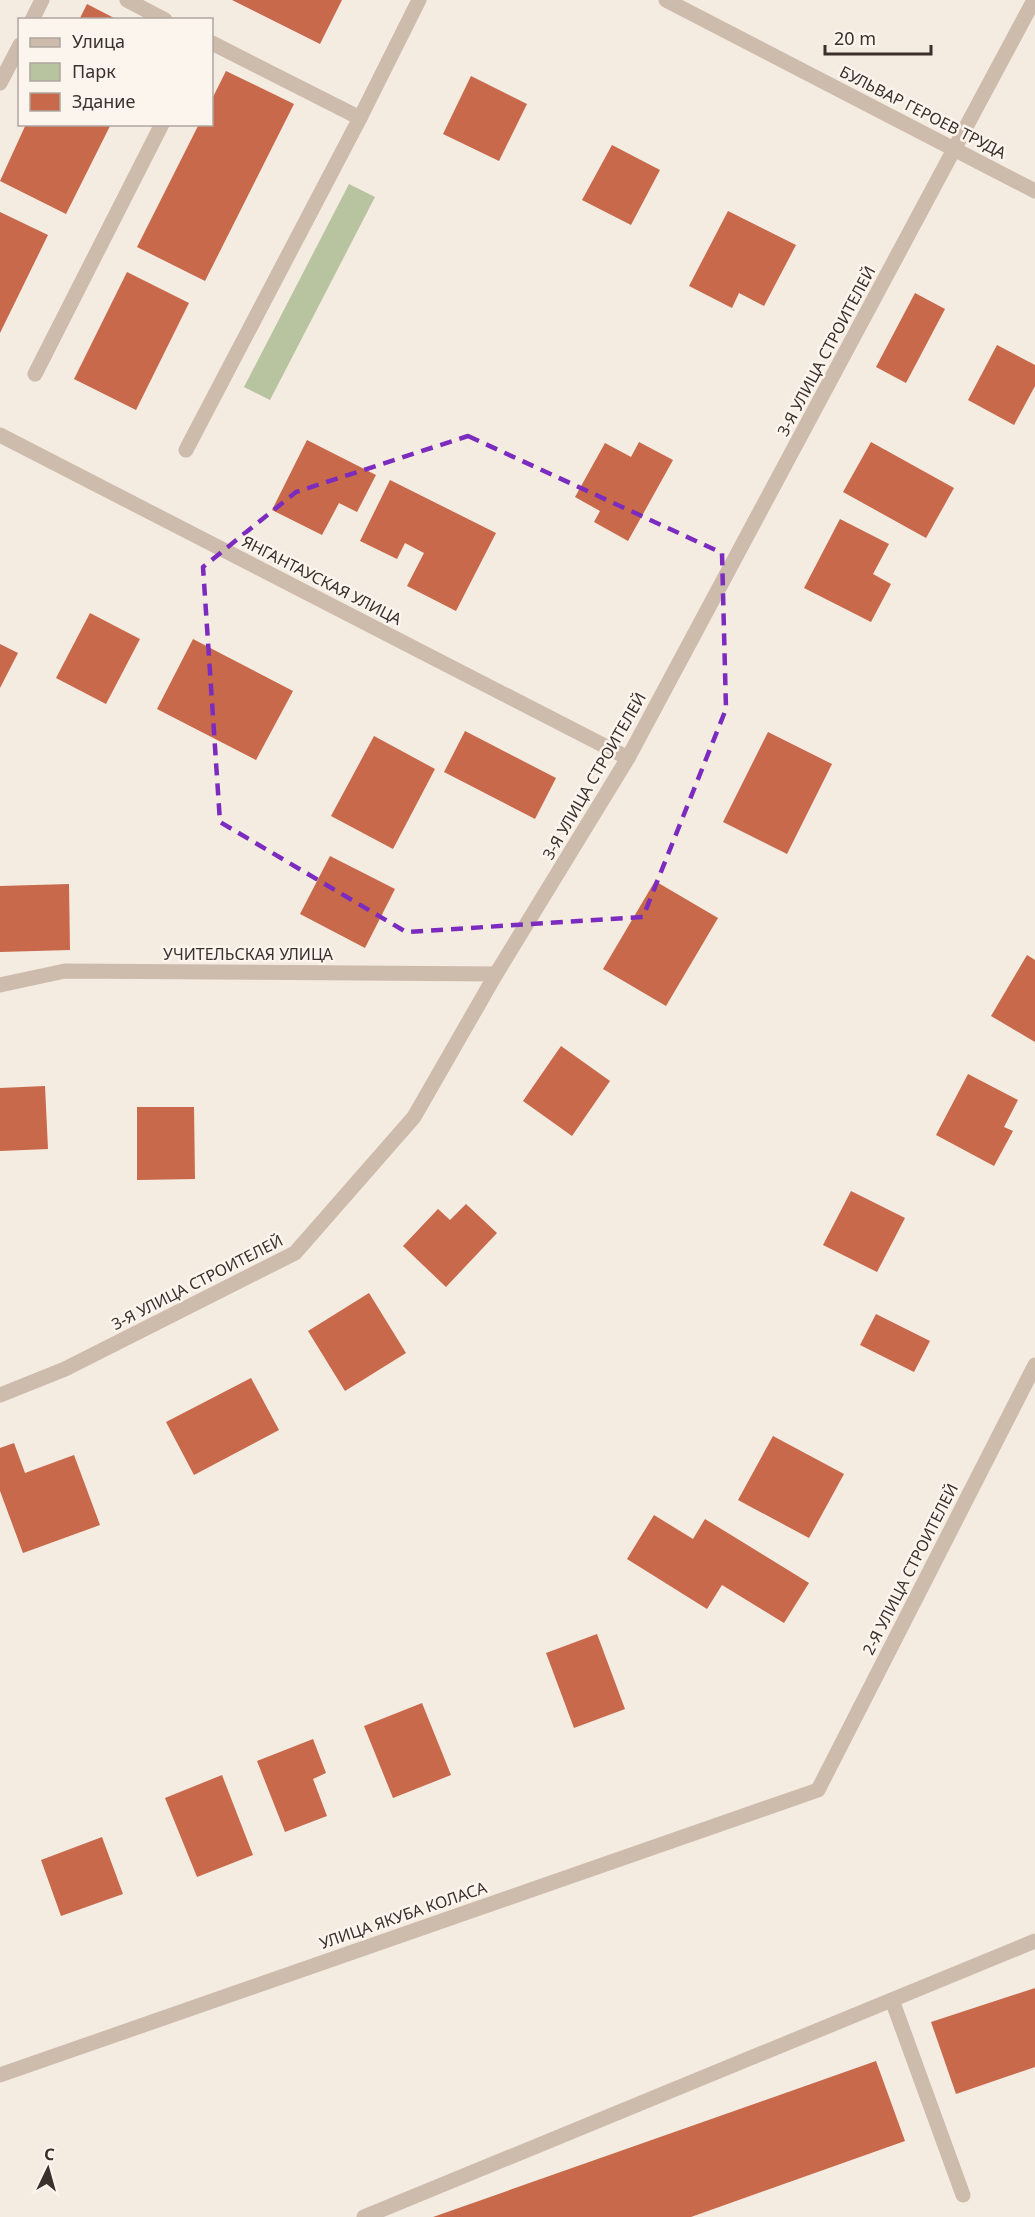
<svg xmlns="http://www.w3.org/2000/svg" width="1035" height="2217" viewBox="0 0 1035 2217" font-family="'Noto Sans',sans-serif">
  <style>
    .green { fill: #b8c4a0 }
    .building { fill: #c8694b }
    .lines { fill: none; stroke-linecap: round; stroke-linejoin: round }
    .service { stroke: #cdbbac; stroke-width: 15 }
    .minor { stroke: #cdbbac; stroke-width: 15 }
    .marked { fill: none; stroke: #7b2cbf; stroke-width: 4.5; stroke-dasharray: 12 8; stroke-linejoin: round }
    .labels { text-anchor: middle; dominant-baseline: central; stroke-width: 5; stroke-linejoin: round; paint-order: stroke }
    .street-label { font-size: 16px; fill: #3b302b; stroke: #fbf5ee }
  </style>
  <rect width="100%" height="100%" fill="#f4ebe1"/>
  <polygon class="green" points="349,184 375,197 270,400 244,387"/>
  <g class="building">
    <polygon points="232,0 342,0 320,44"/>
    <polygon points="87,4 118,20 79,20"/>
    <polygon points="226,71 294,104 205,281 137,247 199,124 212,124 212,99"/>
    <polygon points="471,76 527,104 499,161 443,134"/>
    <polygon points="26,124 111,124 66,214 0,181"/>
    <polygon points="612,145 660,170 631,225 582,200"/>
    <polygon points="728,211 796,245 764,306 739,293 732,308 689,286"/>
    <polygon points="0,212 48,235 0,333"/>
    <polygon points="127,272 189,303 136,410 74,379"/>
    <polygon points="915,293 945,309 906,383 876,367"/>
    <polygon points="997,345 1035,365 1035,386 1014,425 968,400"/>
    <polygon points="307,440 376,475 357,512 339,503 322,535 272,510"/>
    <polygon points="639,442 673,460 628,541 594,522 600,511 575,497 605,443 631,457"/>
    <polygon points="871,442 954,488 926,538 843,492"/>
    <polygon points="390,480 496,533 456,611 407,586 424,553 405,543 397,559 360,541"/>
    <polygon points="840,519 889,544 873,574 891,584 871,622 804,588"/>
    <polygon points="90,613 140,639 106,704 56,678"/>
    <polygon points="193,639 293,691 256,760 157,709"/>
    <polygon points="0,644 18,653 0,688"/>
    <polygon points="465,731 556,778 535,819 444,772"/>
    <polygon points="768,732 832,764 787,854 723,822"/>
    <polygon points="374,736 435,769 393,849 331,816"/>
    <polygon points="330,856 395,889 365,948 300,914"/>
    <polygon points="655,881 718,918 666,1006 603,969"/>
    <polygon points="69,884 70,950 0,952 0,886"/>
    <polygon points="1027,955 1035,960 1035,1042 991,1016"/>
    <polygon points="561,1046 610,1081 572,1136 523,1101"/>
    <polygon points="968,1074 1018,1100 1004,1127 1013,1131 994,1166 936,1135"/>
    <polygon points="45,1086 48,1149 0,1151 0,1088"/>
    <polygon points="137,1107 194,1107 195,1179 137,1180"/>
    <polygon points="851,1191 905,1218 877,1272 823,1245"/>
    <polygon points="466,1204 497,1233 446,1287 403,1246 438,1209 450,1220"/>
    <polygon points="369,1293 406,1353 345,1391 308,1331"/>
    <polygon points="876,1314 930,1341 914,1372 860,1345"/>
    <polygon points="251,1378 279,1430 194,1475 166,1422"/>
    <polygon points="773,1436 844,1474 809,1538 738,1500"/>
    <polygon points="14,1443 25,1473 74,1455 100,1525 23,1553 0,1491 0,1448"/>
    <polygon points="654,1515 693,1539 705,1519 809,1583 784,1623 722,1585 707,1609 627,1559"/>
    <polygon points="597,1634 625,1709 574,1728 546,1653"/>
    <polygon points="422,1703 451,1775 393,1798 364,1726"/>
    <polygon points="313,1739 326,1773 313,1779 327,1816 285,1832 257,1761"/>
    <polygon points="222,1775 253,1855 197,1877 165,1798"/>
    <polygon points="102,1837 123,1894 61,1916 41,1860"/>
    <polygon points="1035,1988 1035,2067 956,2094 931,2022"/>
    <polygon points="876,2061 905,2141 691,2217 433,2217"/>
  </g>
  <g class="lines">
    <g class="service">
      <polyline points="127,0 165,20"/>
      <polyline points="32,20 42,0"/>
      <polyline points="212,43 360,118 419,0"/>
      <polyline points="0,83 20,45"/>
      <polyline points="35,374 162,124"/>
      <polyline points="186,450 360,118"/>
      <polyline points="892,2000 963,2195"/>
      <polyline points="364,2217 1035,1941"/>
    </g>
    <g class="minor">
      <polyline points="666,0 1035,191"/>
      <polyline points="0,435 628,758"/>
      <polyline points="0,985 65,971 496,974"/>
      <polyline points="0,1395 65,1369 295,1253 414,1117 496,974 628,758 1034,0"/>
      <polyline points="0,2075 818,1790 1035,1365"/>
    </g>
  </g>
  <path class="marked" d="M468,436L722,553L726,709L643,917L406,932L220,822L203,567L296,492Z"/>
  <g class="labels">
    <g class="street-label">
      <text transform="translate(923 112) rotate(27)">БУЛЬВАР ГЕРОЕВ ТРУДА</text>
      <text transform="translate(826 351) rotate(-62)">3-Я УЛИЦА СТРОИТЕЛЕЙ</text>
      <text transform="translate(322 580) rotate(27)">ЯНГАНТАУСКАЯ УЛИЦА</text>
      <text transform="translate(594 776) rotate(-60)">3-Я УЛИЦА СТРОИТЕЛЕЙ</text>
      <text x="248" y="954">УЧИТЕЛЬСКАЯ УЛИЦА</text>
      <text transform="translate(197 1282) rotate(-27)">3-Я УЛИЦА СТРОИТЕЛЕЙ</text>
      <text transform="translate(910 1569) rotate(-63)">2-Я УЛИЦА СТРОИТЕЛЕЙ</text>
      <text transform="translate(403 1915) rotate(-19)">УЛИЦА ЯКУБА КОЛАСА</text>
    </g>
  </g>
  <rect x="18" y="18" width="195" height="108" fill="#fbf5ee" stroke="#aea6a0" stroke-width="1.5"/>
  <rect x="30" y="38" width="30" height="9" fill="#cdbbac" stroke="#aea6a0" stroke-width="1.5"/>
  <text x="72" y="48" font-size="18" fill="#3b302b">Улица</text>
  <rect x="30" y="63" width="30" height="18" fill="#b8c4a0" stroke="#aea6a0" stroke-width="1.5"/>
  <text x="72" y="78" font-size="18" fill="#3b302b">Парк</text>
  <rect x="30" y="93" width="30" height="18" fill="#c8694b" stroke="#aea6a0" stroke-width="1.5"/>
  <text x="72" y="108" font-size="18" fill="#3b302b">Здание</text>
  <g transform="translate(48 2169) rotate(5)" stroke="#fbf5ee" stroke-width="4.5" paint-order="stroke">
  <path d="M0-4.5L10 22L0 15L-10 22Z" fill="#3b302b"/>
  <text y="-9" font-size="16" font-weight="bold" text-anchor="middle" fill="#3b302b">С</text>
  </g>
  <path d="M825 45v9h106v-9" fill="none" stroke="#3b302b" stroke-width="3"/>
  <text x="834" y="45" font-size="18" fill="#3b302b" stroke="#fbf5ee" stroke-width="4.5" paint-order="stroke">20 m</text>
</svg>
